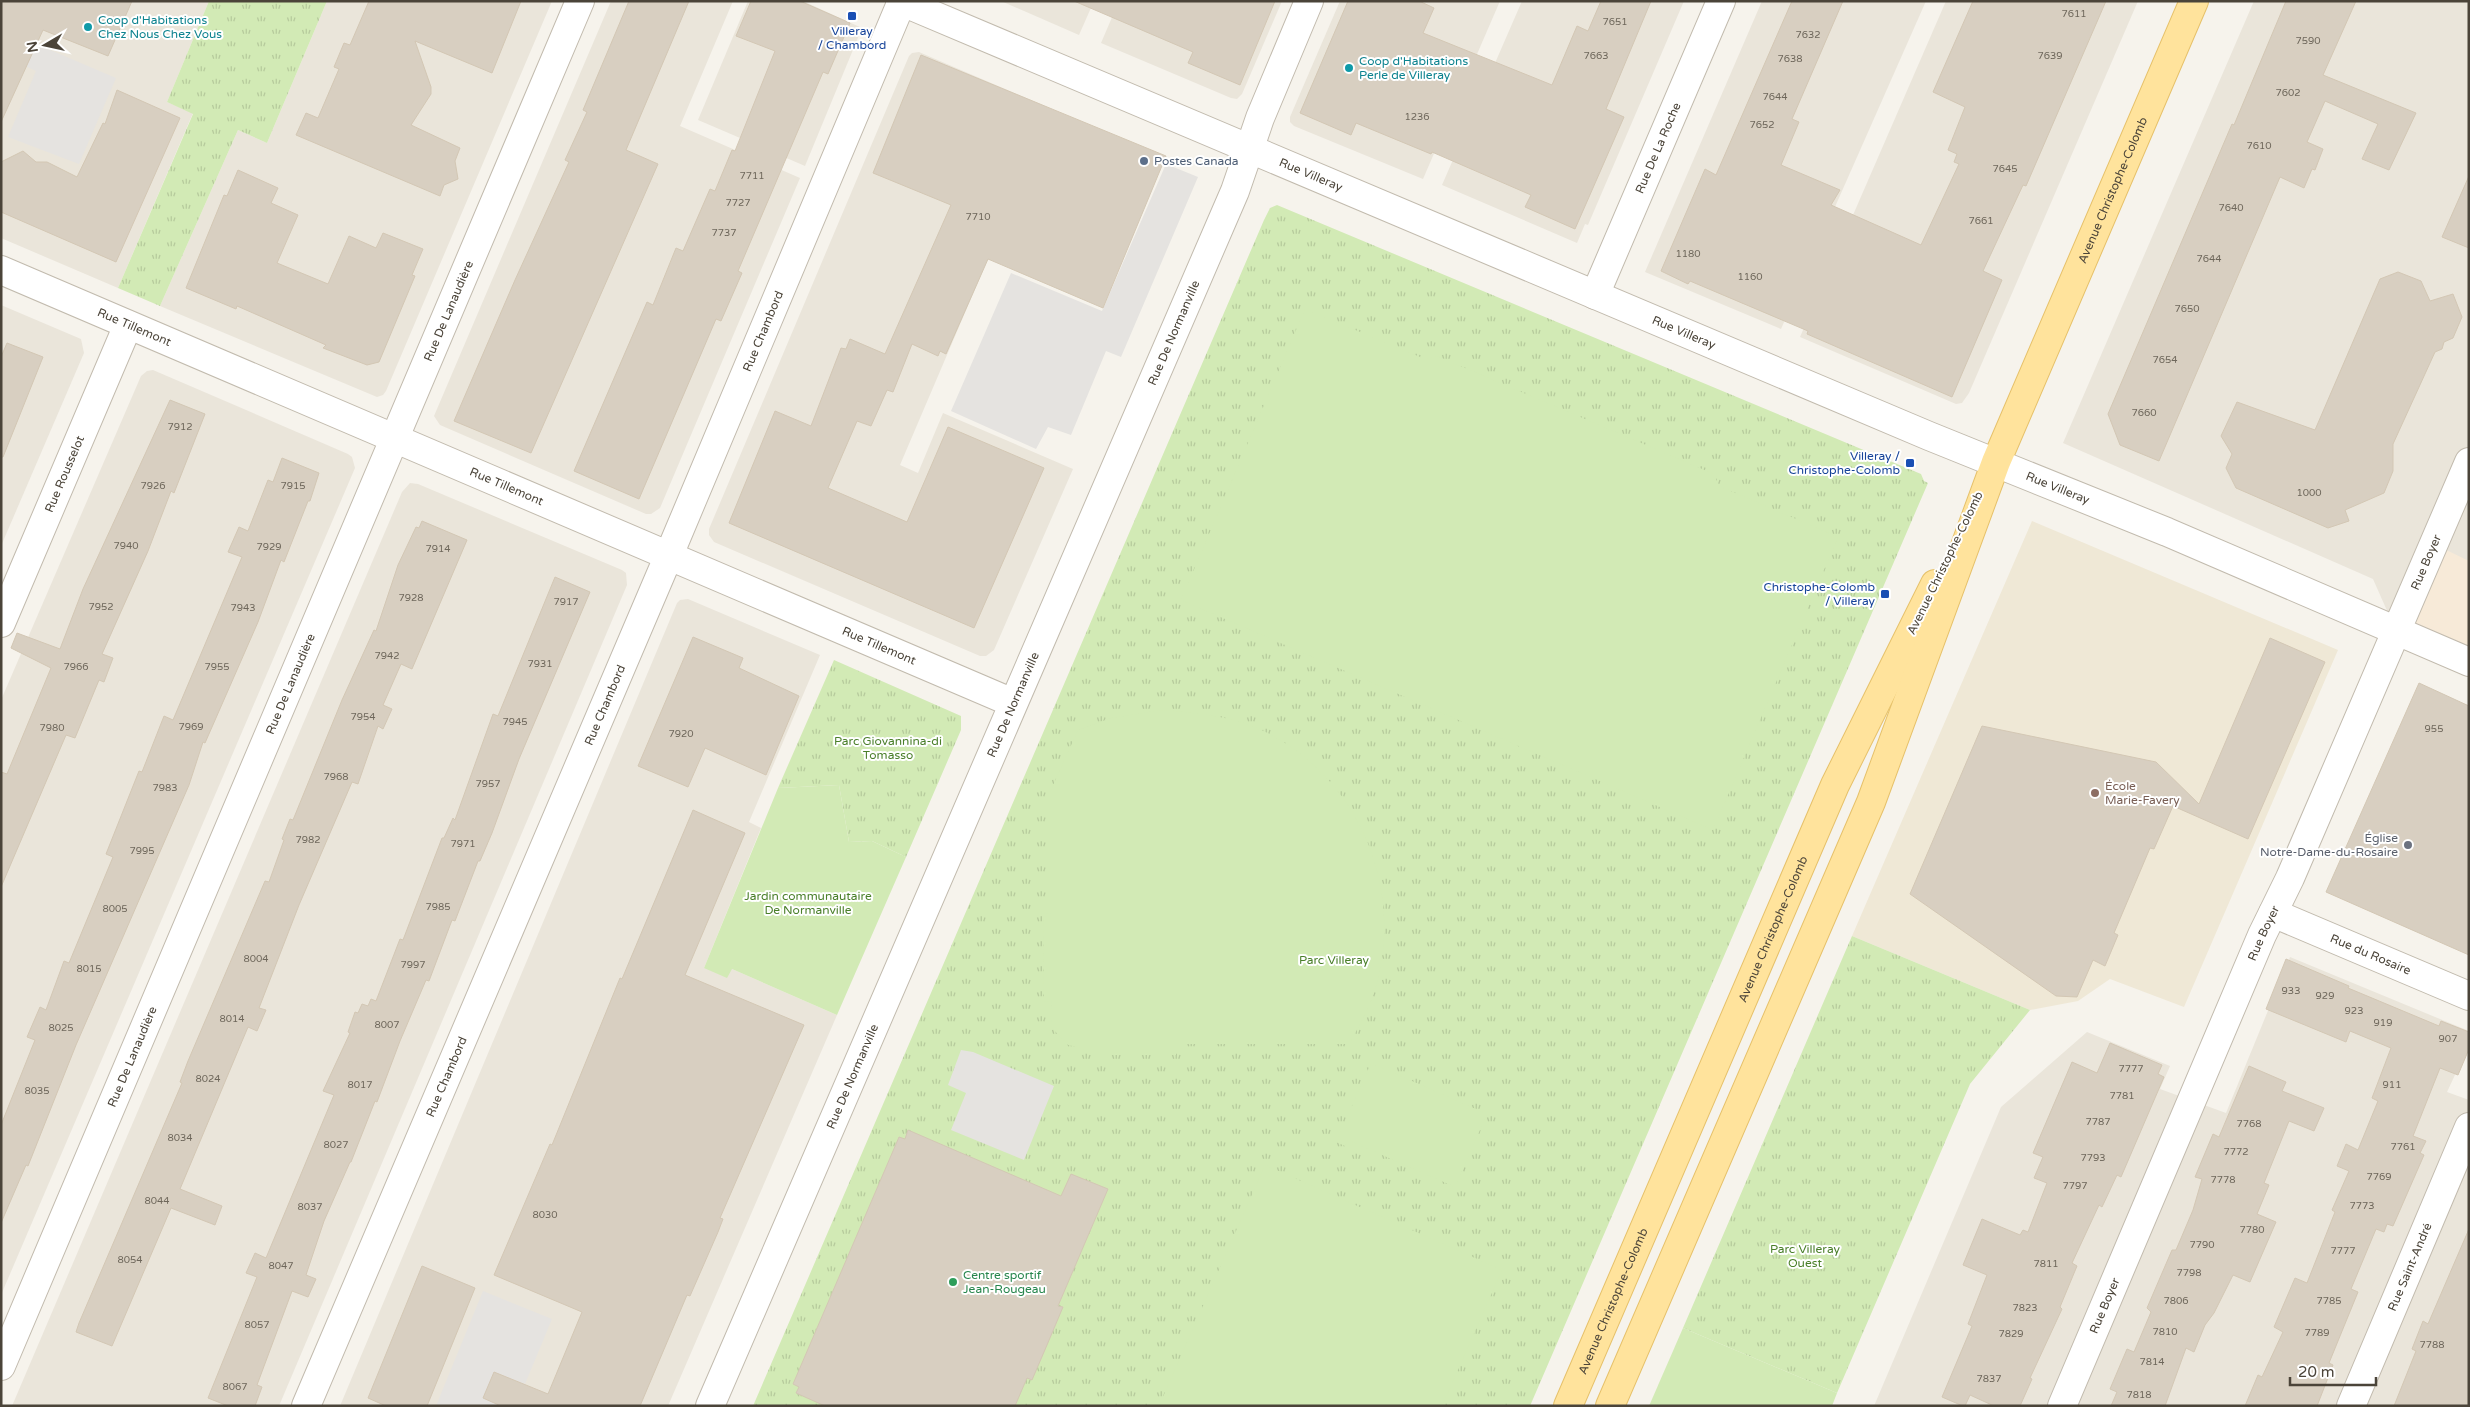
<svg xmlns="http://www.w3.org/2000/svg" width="2470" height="1407" viewBox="0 0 2470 1407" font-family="'Varela Round',sans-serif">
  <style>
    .residential { fill: #eae5da }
    .commercial { fill: #f7ead8 }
    .education { fill: #efe8d6 }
    .park { fill: url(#park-tufts) }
    .garden { fill: #d2eab5 }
    .parking { fill: #e5e3e0 }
    .building { fill: #d8cfc1; stroke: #d3c7b4 }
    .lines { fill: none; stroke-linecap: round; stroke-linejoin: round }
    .minor-casing { stroke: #c2bbae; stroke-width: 30 }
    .major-casing { stroke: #e6c16a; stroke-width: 30 }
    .minor { stroke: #fff; stroke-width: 28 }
    .major { stroke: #ffe39c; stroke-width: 28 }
    .transit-dot { fill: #1a4fb4; stroke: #fff; stroke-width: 2 }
    .culture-dot { fill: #0f9aa8; stroke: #fff; stroke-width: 2 }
    .service-dot { fill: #5c6f8a; stroke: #fff; stroke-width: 2 }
    .education-dot { fill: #8d6e63; stroke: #fff; stroke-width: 2 }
    .worship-dot { fill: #6b7280; stroke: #fff; stroke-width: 2 }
    .leisure-dot { fill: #2e9e5b; stroke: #fff; stroke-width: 2 }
    .labels { text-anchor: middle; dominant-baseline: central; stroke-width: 4; stroke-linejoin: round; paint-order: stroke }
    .number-label { font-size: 10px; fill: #6e675b }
    .culture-label { font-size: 12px; fill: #0d838f; stroke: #fff; text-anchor: start }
    .transit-label { font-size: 12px; fill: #164399; stroke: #fff; text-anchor: end }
    .street-label { font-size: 12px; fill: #4b4439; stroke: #fff }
    .service-label { font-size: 12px; fill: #4e5e75; stroke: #fff; text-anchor: start }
    .park-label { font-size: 12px; fill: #4a7f2a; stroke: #fff }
    .education-label { font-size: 12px; fill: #785e54; stroke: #fff; text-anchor: start }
    .worship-label { font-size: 12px; fill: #5b616d; stroke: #fff; text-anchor: end }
    .leisure-label { font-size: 12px; fill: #27864d; stroke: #fff; text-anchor: start }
  </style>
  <defs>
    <pattern id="park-tufts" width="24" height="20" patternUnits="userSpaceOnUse" patternTransform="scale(1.25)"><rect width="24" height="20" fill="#d2eab5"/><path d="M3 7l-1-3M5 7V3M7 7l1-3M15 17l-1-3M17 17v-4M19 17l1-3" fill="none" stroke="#b6ca9c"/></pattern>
  </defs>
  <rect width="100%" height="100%" fill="#f6f3ec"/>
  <g class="residential">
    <polygon points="1,1 209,1 167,102 193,113 118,288 1,238"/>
    <polygon points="327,1 552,1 386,391 383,395 377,397 160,306 238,130 267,143"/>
    <polygon points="611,1 733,1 680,126 800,178 660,508 651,514 646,514 440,425 434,416"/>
    <polygon points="748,1 803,1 862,28 805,166 698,120"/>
    <polygon points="1001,1 1094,1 1079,35"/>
    <polygon points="1119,1 1282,1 1242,94 1237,99 1231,98 1101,43"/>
    <polygon points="1340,1 1500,1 1423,179 1294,126 1290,122 1290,117"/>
    <polygon points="1522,1 1684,1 1588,225 1585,224 1577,243 1442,185"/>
    <polygon points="1762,1 1926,1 1781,329 1645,272"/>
    <polygon points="1946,1 2138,1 1969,393 1962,403 1956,404 1800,337"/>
    <polygon points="2254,1 2469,1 2469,562 2396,631 2373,579 2063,443"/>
    <polygon points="919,52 1052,109 900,465 918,473 943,413 1073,469 994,650 986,656 980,656 714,542 709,535 709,529 909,56 912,53"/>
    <polygon points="1,305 81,339 84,353 1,546"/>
    <polygon points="153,370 348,454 352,457 355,468 1,1295 1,700 141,376 147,371"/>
    <polygon points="410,483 418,484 622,570 626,573 627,585 279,1406 12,1406 402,492"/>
    <polygon points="688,599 820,655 749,822 761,828 704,968 732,969 837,1015 668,1406 340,1406 677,603 680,600"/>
    <polygon points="2290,957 2469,1031 2469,1045 2447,1092 2469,1100 2469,1406 1874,1406 2001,1107 2087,1032 2170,1066 2160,1089 2226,1113"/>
  </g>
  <polygon class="commercial" points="2434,544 2469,561 2469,663 2396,631"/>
  <polygon class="education" points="2032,521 2338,650 2184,1007 2110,979 2078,1001 2030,1010 1852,936"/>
  <g class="park">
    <polygon points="209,1 327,1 267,143 238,130 160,306 118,288 193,114 167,102"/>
    <polygon points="1277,205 1921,474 1924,481 1928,483 1530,1406 753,1406 1264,220 1270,208"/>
    <polygon points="834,660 961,716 961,730 906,857 872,841 849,842 839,785 778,788"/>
    <polygon points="1852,936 2030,1010 1970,1084 1837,1393 1683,1328"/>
  </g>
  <g class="garden">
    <polygon points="1305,309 1425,359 1437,356 1714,474 1719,486 1838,537 1713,830 1181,600"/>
    <path d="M1162,710C1193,713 1226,715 1255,727C1352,769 1403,877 1378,978C1373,1002 1361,1023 1349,1044H1176V1055H1090L1081,1048L1068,1045L1051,1027L1052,1002L1044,1001L1043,914L1051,913V790L1078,730L1111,718Z"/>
    <polygon points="839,785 849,842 872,841 906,857 837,1015 732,969 727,978 704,968 778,788"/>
    <polygon points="1371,1063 1487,1114 1455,1187 1348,1140 1345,1146 1336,1142"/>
    <polygon points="1265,1165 1502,1270 1442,1406 1159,1406"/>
    <polygon points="1683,1328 1837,1393 1832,1406 1649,1406"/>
  </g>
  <g class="parking">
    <polygon points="1,29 116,78 79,164 8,137 36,71 1,55"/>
    <polygon points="1166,164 1198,177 1121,357 1106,351 1071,435 1048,427 1036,449 951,411 1011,273 1102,311"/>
    <polygon points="961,1050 973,1052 1054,1086 1024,1160 951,1130 966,1093 948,1085"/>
    <polygon points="483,1291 552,1319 525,1384 494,1373 484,1398 501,1406 436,1406"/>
  </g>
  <g class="building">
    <polygon points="1,1 132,1 108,56 43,30 1,122"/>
    <polygon points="369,1 521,1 492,73 415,41 431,87 431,94 411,125 460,148 455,161 458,179 444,185 440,196 296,135 306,113 318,118 339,69 334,67 344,43 350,45"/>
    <polygon points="629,1 689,1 626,150 658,164 531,453 454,421 515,280 569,162 565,160 587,112 583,110"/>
    <polygon points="751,1 800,1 850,23 828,74 823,72 738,271 742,273 721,321 716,319 639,499 574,471 647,302 653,305 676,248 683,251 710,189 715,191 732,150 735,151 775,51 736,36"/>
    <polygon points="1074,1 1275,1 1240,85 1188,63 1193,52"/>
    <polygon points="1348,1 1419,1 1434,8 1423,33 1552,85 1577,26 1588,31 1601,1 1651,1 1606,109 1624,117 1575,229 1525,207 1531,195 1432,152 1431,154 1356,123 1351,135 1300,113"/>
    <polygon points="1792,1 1843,1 1792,119 1799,122 1781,165 1840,190 1831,205 1921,245 1959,164 1954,162 1957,154 1948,150 1965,107 1933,92 1973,1 2106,1 2026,186 2023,185 1983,271 2002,280 1952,397 1807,334 1808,331 1690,281 1688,284 1661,271 1705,169 1716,175"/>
    <polygon points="2286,1 2356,1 2323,75 2416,113 2389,170 2362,159 2378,124 2325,101 2307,142 2323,149 2315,170 2312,169 2304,188 2280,177 2159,461 2120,445 2108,414 2232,124 2234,125"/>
    <polygon points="921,55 1166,156 1103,308 988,259 946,354 940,351 938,356 912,344 893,392 887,390 871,426 857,421 828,488 907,522 948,427 1044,468 974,628 729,523 775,411 811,426 841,348 846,349 850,339 885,354 951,205 873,173"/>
    <polygon points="117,90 180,118 116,262 1,212 1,162 23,151 36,162 47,162 77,177 103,123 105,124"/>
    <polygon points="238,170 278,188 271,203 298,215 277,263 328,284 349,236 376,248 383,233 423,249 412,275 415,276 379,362 367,365 323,348 326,345 237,306 236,309 186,288 224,195 227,196"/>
    <polygon points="2469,176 2469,248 2442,237"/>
    <polygon points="2398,272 2421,281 2430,301 2453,294 2462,317 2453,338 2444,342 2442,349 2435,352 2393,444 2393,471 2384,493 2345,510 2349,521 2328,528 2236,488 2226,468 2232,454 2221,436 2237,402 2315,430 2380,279"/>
    <polygon points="7,343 43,357 3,457 1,457 1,357"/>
    <polygon points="170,400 205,414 174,493 171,491 148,551 102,654 113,658 104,682 99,680 75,738 66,735 1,887 1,772 7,774 51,668 11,648 17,633 60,649 83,589"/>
    <polygon points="282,458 319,473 310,501 308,501 284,562 281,560 258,622 205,743 203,742 189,785 76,1045 28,1166 26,1165 1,1223 1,1125 35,1040 27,1037 40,1007 46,1010 64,961 69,963 113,857 106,854 139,771 142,772 164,716 173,720 242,557 228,552 239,527 248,531 268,480 273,482"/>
    <polygon points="422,521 467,540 412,669 401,664 383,705 392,709 383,729 378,726 358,784 352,782 299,905 259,1008 266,1010 257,1031 248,1027 180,1189 222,1206 215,1225 171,1208 112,1346 76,1332 79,1323 182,1083 180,1082 188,1061 265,881 269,882 284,840 282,839 290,819 293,820 342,700 374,630 376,631 398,565 416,527 419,528"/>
    <polygon points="555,577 590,592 519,759 492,833 480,861 478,861 455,921 452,920 429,981 426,980 400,1041 377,1102 375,1101 351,1162 350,1162 324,1221 306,1275 316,1279 308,1297 292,1291 257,1385 262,1387 255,1406 228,1406 208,1398 257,1277 246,1273 255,1253 266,1258 334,1095 323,1091 350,1033 348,1032 355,1012 358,1013 362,1004 368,1006 371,999 376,1001 400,939 403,940 442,838 444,838 453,818 455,820 493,714 498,716"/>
    <polygon points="693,637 743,658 739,668 799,696 766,775 705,748 688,787 638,766"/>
    <polygon points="2270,638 2325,662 2248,839 2173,806 2154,849 2150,848 2114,933 2118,935 2105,966 2093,960 2077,997 2056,996 1910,894 1982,726 2156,762 2199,804"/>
    <polygon points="2419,683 2469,706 2469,955 2326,892"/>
    <polygon points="693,810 745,833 685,975 804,1025 720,1218 723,1219 718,1232 690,1296 687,1295 640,1406 501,1406 483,1398 494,1372 548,1394 582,1312 494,1275 550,1144 552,1145 620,978 622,979"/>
    <polygon points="2286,959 2349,986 2348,988 2439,1026 2441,1021 2469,1032 2469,1049 2458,1075 2440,1068 2413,1136 2426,1141 2420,1153 2424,1155 2393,1226 2387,1224 2384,1232 2376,1229 2351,1289 2358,1292 2329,1363 2333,1365 2317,1406 2245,1406 2258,1375 2262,1377 2283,1332 2274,1327 2295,1278 2307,1283 2335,1212 2332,1210 2349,1171 2337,1166 2346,1144 2358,1150 2378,1101 2372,1098 2391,1048 2350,1031 2346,1042 2266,1009"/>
    <polygon points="2110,1043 2162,1065 2158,1074 2164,1077 2121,1177 2117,1175 2102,1207 2099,1205 2072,1263 2077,1266 2060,1307 2062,1309 2030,1378 2032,1379 2020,1406 1994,1406 1970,1395 1965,1406 1963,1406 1942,1397 1972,1326 1968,1324 1987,1275 1963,1265 1982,1219 2020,1235 2023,1230 2028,1232 2047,1183 2034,1178 2043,1157 2033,1153 2072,1062 2097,1073"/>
    <polygon points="2249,1066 2286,1082 2282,1091 2324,1108 2314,1131 2289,1121 2264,1183 2269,1185 2257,1214 2276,1222 2250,1282 2233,1275 2214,1313 2205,1325 2194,1352 2186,1348 2165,1406 2111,1406 2117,1392 2110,1389 2127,1349 2134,1352 2151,1312 2147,1308 2172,1250 2176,1250 2193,1210 2202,1179 2195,1177 2213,1134 2219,1137"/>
    <polygon points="908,1130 1061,1196 1071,1174 1108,1189 1058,1306 1063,1307 1047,1345 1032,1380 1027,1378 1015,1406 825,1406 796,1393 799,1387 793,1384 899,1137 905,1139"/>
    <polygon points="2469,1229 2469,1406 2394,1406 2416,1351 2412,1349 2423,1321 2428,1324"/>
    <polygon points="422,1266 475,1288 427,1406 386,1406 368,1398"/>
  </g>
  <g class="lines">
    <defs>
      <g id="minor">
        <path id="s1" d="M900,1L1929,436L2167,532L2469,662"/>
        <path id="s2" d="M1,270L1013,703"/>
        <path id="s3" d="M1595,295L1721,1"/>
        <path id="s4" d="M1,623L128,325"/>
        <path id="s5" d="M2273,913L2469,996"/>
        <path id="s6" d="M1,1366L580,1"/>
        <path id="s7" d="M306,1406L669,555L902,1"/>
        <path id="s8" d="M710,1406L1235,191L1260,118L1309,1"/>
        <path id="s9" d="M2062,1406L2262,935L2290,878L2469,462"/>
        <path id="s10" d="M2351,1406L2469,1127"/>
      </g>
      <g id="major">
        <path id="s11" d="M1568,1406L1835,785L1935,584"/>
        <path id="s12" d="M1610,1406L1871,802L1996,462L2194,1"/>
      </g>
    </defs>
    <use href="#minor" class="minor-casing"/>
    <use href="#major" class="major-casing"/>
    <use href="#minor" class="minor"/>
    <use href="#major" class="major"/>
  </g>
  <g class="transit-dot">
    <rect x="847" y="11" width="10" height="10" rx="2.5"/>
    <rect x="1905" y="458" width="10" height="10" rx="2.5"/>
    <rect x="1880" y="589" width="10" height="10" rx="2.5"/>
  </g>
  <g class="culture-dot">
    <circle cx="88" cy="27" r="5"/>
    <circle cx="1349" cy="68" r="5"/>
  </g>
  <circle class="service-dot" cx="1144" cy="161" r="5"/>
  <circle class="education-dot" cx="2095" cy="793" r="5"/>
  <circle class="worship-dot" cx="2408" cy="845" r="5"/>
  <circle class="leisure-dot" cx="953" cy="1282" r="5"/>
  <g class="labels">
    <g class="number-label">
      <text x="2074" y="14">7611</text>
      <text x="1615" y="22">7651</text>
      <text x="1808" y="35">7632</text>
      <text x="2308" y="41">7590</text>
      <text x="1596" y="56">7663</text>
      <text x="2050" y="56">7639</text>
      <text x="1790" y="59">7638</text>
      <text x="2288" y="93">7602</text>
      <text x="1775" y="97">7644</text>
      <text x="1417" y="117">1236</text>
      <text x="1762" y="125">7652</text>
      <text x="2259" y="146">7610</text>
      <text x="2005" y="169">7645</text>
      <text x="752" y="176">7711</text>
      <text x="738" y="203">7727</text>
      <text x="2231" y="208">7640</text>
      <text x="978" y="217">7710</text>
      <text x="1981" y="221">7661</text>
      <text x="724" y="233">7737</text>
      <text x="1688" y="254">1180</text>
      <text x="2209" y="259">7644</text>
      <text x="1750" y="277">1160</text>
      <text x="2187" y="309">7650</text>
      <text x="2165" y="360">7654</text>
      <text x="2144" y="413">7660</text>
      <text x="180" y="427">7912</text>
      <text x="153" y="486">7926</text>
      <text x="293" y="486">7915</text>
      <text x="2309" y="493">1000</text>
      <text x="126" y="546">7940</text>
      <text x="269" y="547">7929</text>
      <text x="438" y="549">7914</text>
      <text x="411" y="598">7928</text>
      <text x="566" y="602">7917</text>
      <text x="101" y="607">7952</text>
      <text x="243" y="608">7943</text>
      <text x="387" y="656">7942</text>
      <text x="540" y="664">7931</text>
      <text x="76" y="667">7966</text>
      <text x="217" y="667">7955</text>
      <text x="363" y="717">7954</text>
      <text x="515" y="722">7945</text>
      <text x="191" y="727">7969</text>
      <text x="52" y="728">7980</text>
      <text x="2434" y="729">955</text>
      <text x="681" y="734">7920</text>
      <text x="336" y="777">7968</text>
      <text x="488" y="784">7957</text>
      <text x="165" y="788">7983</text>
      <text x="308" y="840">7982</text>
      <text x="463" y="844">7971</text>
      <text x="142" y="851">7995</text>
      <text x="438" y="907">7985</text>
      <text x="115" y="909">8005</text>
      <text x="256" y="959">8004</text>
      <text x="413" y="965">7997</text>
      <text x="89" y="969">8015</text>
      <text x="2291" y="991">933</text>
      <text x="2325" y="996">929</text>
      <text x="2354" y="1011">923</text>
      <text x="232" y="1019">8014</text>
      <text x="2383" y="1023">919</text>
      <text x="387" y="1025">8007</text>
      <text x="61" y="1028">8025</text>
      <text x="2448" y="1039">907</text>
      <text x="2131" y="1069">7777</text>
      <text x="208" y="1079">8024</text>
      <text x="360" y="1085">8017</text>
      <text x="2392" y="1085">911</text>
      <text x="37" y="1091">8035</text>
      <text x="2122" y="1096">7781</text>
      <text x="2098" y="1122">7787</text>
      <text x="2249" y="1124">7768</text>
      <text x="180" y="1138">8034</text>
      <text x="336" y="1145">8027</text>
      <text x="2403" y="1147">7761</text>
      <text x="2236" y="1152">7772</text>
      <text x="2093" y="1158">7793</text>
      <text x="2379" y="1177">7769</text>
      <text x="2223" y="1180">7778</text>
      <text x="2075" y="1186">7797</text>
      <text x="157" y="1201">8044</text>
      <text x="2362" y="1206">7773</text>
      <text x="310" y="1207">8037</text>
      <text x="545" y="1215">8030</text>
      <text x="2252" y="1230">7780</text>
      <text x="2202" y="1245">7790</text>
      <text x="2343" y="1251">7777</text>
      <text x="130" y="1260">8054</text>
      <text x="2046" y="1264">7811</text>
      <text x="281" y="1266">8047</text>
      <text x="2189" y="1273">7798</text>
      <text x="2176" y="1301">7806</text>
      <text x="2329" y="1301">7785</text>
      <text x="2025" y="1308">7823</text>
      <text x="257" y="1325">8057</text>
      <text x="2165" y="1332">7810</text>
      <text x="2317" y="1333">7789</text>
      <text x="2011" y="1334">7829</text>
      <text x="2432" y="1345">7788</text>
      <text x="2152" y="1362">7814</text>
      <text x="1989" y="1379">7837</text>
      <text x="235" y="1387">8067</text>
      <text x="2139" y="1395">7818</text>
    </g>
    <g class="culture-label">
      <text x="98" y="20">Coop d'Habitations<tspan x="98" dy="14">Chez Nous Chez Vous</tspan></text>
      <text x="1359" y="61">Coop d'Habitations<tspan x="1359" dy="14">Perle de Villeray</tspan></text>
    </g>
    <g class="transit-label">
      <text x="852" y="31" text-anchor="middle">Villeray<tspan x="852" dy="14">/ Chambord</tspan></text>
      <text x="1900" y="456">Villeray /<tspan x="1900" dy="14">Christophe-Colomb</tspan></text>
      <text x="1875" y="587">Christophe-Colomb<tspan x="1875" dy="14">/ Villeray</tspan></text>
    </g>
    <g class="street-label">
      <text stroke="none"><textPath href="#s3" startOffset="160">Rue De La Roche</textPath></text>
      <text stroke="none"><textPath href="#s1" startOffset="446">Rue Villeray</textPath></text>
      <text stroke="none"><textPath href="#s12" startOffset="1316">Avenue Christophe-Colomb</textPath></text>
      <text stroke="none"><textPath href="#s6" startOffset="1146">Rue De Lanaudière</textPath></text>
      <text stroke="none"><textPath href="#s2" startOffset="145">Rue Tillemont</textPath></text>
      <text stroke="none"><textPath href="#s7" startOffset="1168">Rue Chambord</textPath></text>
      <text stroke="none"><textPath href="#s1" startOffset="851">Rue Villeray</textPath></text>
      <text stroke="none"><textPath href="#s8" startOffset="1169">Rue De Normanville</textPath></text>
      <text stroke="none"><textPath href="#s4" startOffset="162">Rue Rousselot</textPath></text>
      <text stroke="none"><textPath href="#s2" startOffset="550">Rue Tillemont</textPath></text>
      <text stroke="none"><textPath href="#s1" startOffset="1256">Rue Villeray</textPath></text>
      <text stroke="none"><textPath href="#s9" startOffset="919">Rue Boyer</textPath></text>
      <text transform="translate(1945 563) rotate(-64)">Avenue Christophe-Colomb</text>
      <text stroke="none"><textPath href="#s2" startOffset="955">Rue Tillemont</textPath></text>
      <text stroke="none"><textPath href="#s6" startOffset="741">Rue De Lanaudière</textPath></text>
      <text stroke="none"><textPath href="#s7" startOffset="762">Rue Chambord</textPath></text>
      <text stroke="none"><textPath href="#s8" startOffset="764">Rue De Normanville</textPath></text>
      <text stroke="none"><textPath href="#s11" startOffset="519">Avenue Christophe-Colomb</textPath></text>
      <text stroke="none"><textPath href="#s9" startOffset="514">Rue Boyer</textPath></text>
      <text stroke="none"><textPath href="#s5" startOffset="106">Rue du Rosaire</textPath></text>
      <text stroke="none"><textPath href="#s6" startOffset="336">Rue De Lanaudière</textPath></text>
      <text stroke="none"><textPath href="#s8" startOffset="359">Rue De Normanville</textPath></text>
      <text stroke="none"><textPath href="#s7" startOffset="358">Rue Chambord</textPath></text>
      <text stroke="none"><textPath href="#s10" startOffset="151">Rue Saint-André</textPath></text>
      <text stroke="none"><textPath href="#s11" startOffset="114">Avenue Christophe-Colomb</textPath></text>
      <text stroke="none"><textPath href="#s9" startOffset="109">Rue Boyer</textPath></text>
    </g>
    <g class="service-label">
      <text x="1154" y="161">Postes Canada</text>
    </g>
    <g class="park-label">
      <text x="888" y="741">Parc Giovannina-di<tspan x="888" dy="14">Tomasso</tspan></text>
      <text x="808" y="896">Jardin communautaire<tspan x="808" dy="14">De Normanville</tspan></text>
      <text x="1334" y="960">Parc Villeray</text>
      <text x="1805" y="1249">Parc Villeray<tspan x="1805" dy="14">Ouest</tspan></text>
    </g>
    <g class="education-label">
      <text x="2105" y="786">École<tspan x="2105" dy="14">Marie-Favery</tspan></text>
    </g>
    <g class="worship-label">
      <text x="2398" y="838">Église<tspan x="2398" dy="14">Notre-Dame-du-Rosaire</tspan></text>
    </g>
    <g class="leisure-label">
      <text x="963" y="1275">Centre sportif<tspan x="963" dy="14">Jean-Rougeau</tspan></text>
    </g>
  </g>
  <rect width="2470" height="1407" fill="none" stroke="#4b4439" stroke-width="5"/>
  <g transform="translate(45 45) rotate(261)" stroke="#ffffff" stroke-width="4" paint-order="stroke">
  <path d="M0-4L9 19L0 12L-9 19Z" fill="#4b4439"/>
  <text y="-8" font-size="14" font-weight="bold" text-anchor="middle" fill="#4b4439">N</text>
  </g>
  <path d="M2290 1377v8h86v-8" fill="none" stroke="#4b4439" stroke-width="2.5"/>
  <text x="2298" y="1377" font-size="15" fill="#4b4439" stroke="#ffffff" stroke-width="4" paint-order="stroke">20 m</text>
</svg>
